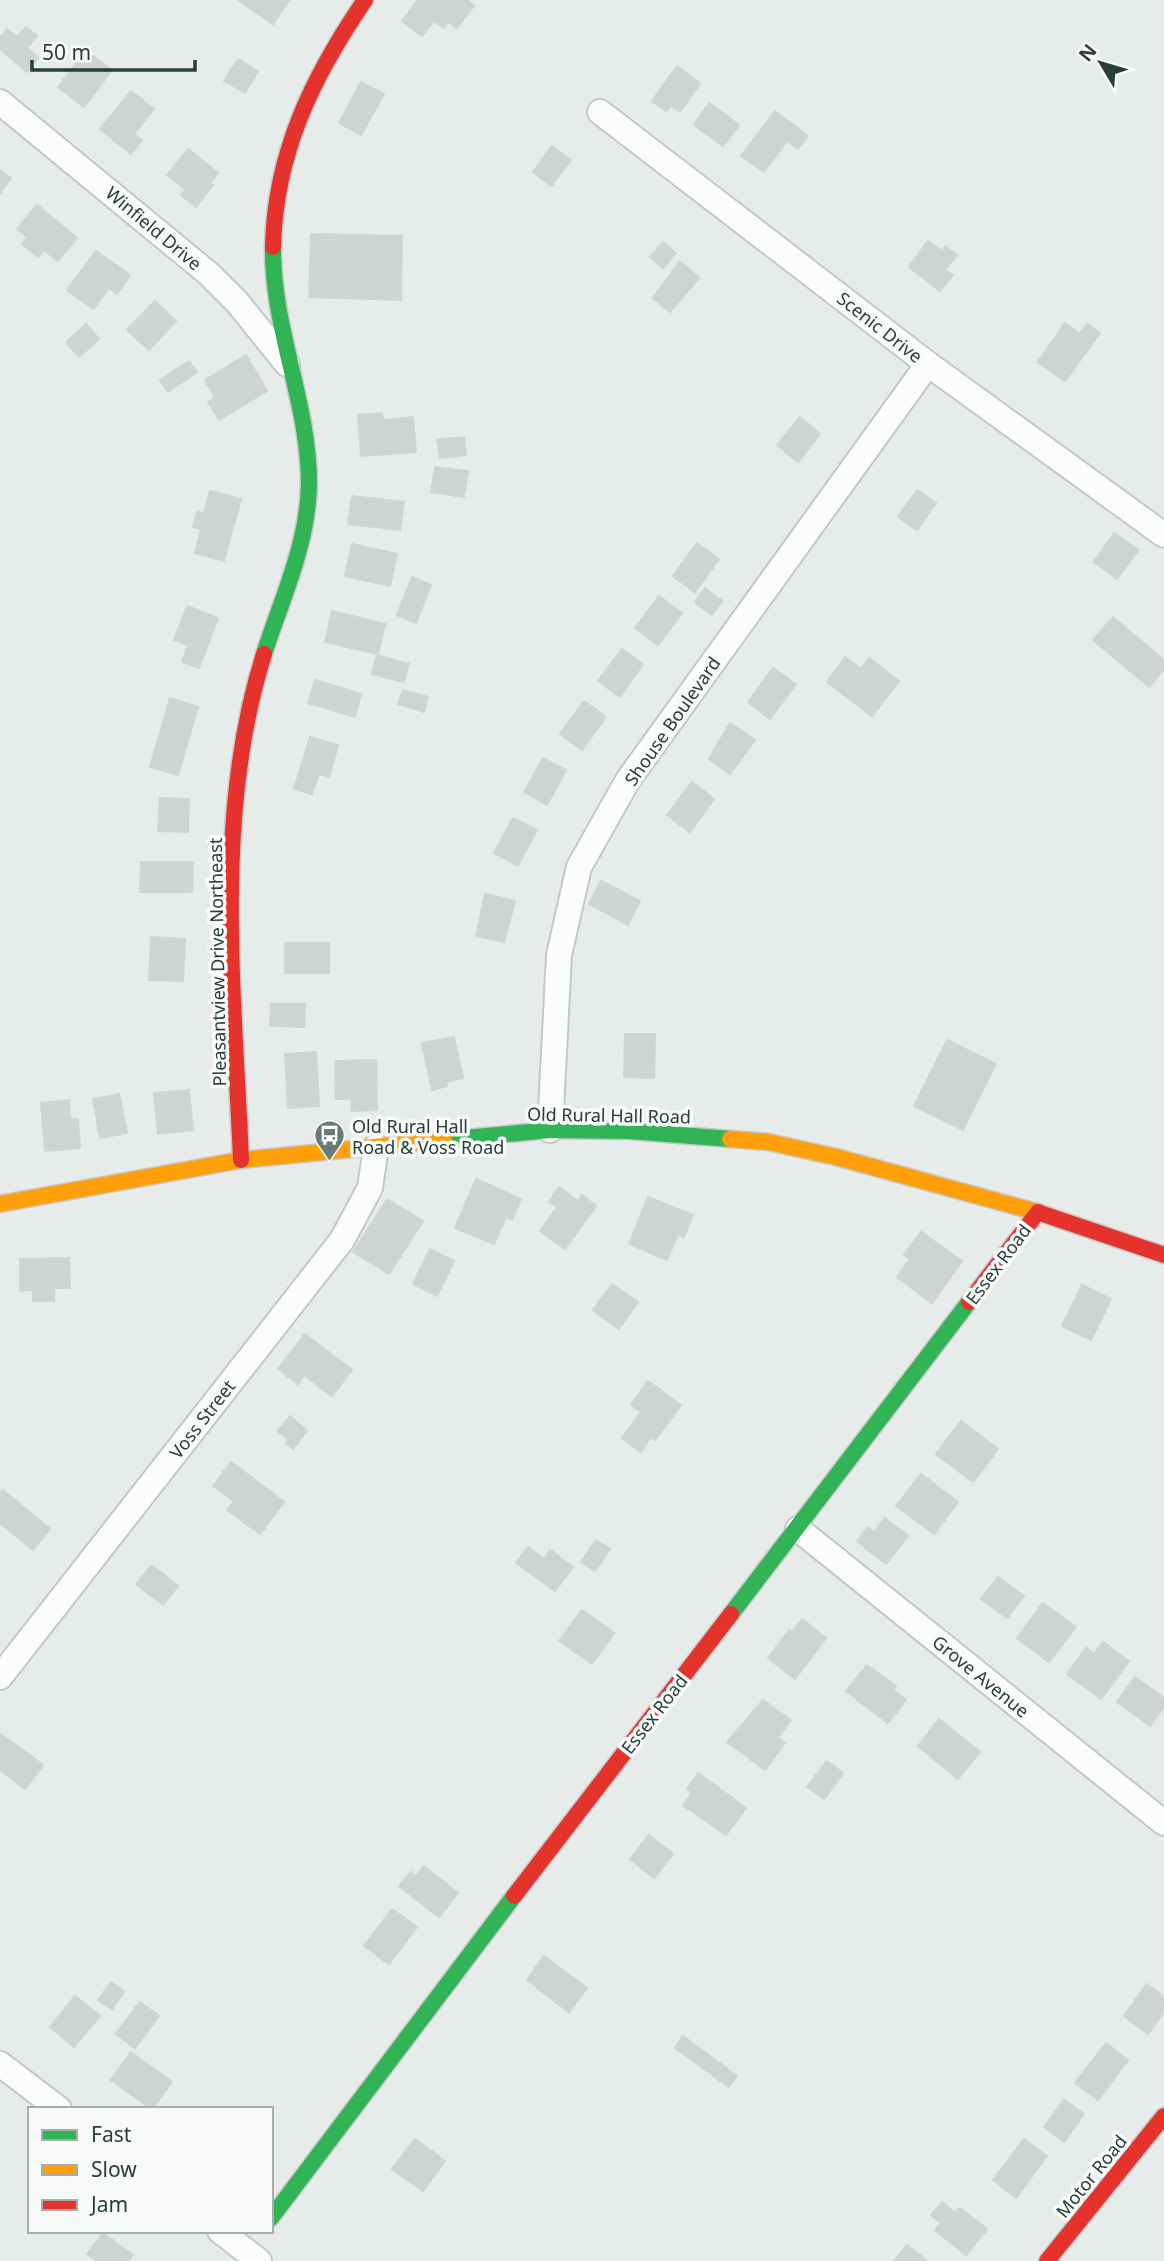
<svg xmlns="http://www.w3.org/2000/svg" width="1164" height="2261" viewBox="0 0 1164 2261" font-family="'Noto Sans',sans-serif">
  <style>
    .building { fill: #cfd3d2; stroke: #d0d5d3; stroke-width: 2 }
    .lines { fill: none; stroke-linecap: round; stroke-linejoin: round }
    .street-casing { stroke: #c4c9c7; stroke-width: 28 }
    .fast-casing { stroke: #c5cac8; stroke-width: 19 }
    .slow-casing { stroke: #c5cac8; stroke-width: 19 }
    .jam-casing { stroke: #c5cac8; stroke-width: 19 }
    .street { stroke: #fbfcfc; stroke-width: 24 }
    .fast { stroke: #30b455; stroke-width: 16 }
    .slow { stroke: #ff9f0a; stroke-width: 16 }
    .jam { stroke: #e5322d; stroke-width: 16 }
    .labels { text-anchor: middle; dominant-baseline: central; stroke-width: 7; stroke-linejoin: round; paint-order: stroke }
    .street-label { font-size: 18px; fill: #273e39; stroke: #f7faf9 }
    .poi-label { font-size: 18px; fill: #273e39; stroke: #f7faf9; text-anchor: start }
  </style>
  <rect width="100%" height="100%" fill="#e7ecea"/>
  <g class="building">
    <polygon points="238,0 289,0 273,24"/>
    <polygon points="418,0 467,0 474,6 457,28 448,22 444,28 434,21 422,36 402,21"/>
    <polygon points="26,27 37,36 27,48 38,58 27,72 0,49 0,38 7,29 17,37"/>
    <polygon points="86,51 112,70 84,107 58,87"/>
    <polygon points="238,59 258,71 245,93 224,81"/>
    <polygon points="677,66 700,83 680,112 671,106 666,111 652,101"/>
    <polygon points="361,82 384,94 361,135 339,123"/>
    <polygon points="131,91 154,109 134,134 142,140 131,154 100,129"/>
    <polygon points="709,103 739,125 723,146 694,125"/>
    <polygon points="775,111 808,136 798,149 787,141 764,172 741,156"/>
    <polygon points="552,146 571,160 551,186 533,172"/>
    <polygon points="188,149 218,173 210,183 213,185 196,207 181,195 186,190 167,175"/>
    <polygon points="0,170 11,178 0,193"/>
    <polygon points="37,205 77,238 58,261 44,250 38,257 22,244 27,237 17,229"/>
    <polygon points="311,234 402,236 401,300 309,297"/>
    <polygon points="928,241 942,251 945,246 957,255 945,270 953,275 940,291 909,267"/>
    <polygon points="663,242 676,253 663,268 650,257"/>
    <polygon points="96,251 130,275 117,294 109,288 93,309 67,290"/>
    <polygon points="680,261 699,278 670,312 653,298"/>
    <polygon points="155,301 176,321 149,350 127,330"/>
    <polygon points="1065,323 1080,334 1087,324 1100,333 1065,381 1038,362"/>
    <polygon points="86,324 99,339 79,357 66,342"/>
    <polygon points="246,355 267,391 219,420 208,402 215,397 205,380"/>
    <polygon points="189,361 197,372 168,392 160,380"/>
    <polygon points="382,413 383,420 413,417 416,452 361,456 358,415"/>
    <polygon points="800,417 820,434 798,462 777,445"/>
    <polygon points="464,437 466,455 440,458 437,440"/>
    <polygon points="435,467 468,471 464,497 431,492"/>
    <polygon points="917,490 936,503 917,530 898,517"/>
    <polygon points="210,491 241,499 224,561 195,553 201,529 193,527 197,512 204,513"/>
    <polygon points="352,496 404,502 400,530 348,524"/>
    <polygon points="1114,533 1138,550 1117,579 1094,562"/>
    <polygon points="697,543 719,559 695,592 673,576"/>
    <polygon points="352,544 397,554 390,586 345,576"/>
    <polygon points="412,577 431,585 416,623 397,615"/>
    <polygon points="705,588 722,601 712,615 695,602"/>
    <polygon points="659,596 682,613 658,645 635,628"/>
    <polygon points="187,606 218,618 199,668 182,662 188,645 174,640"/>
    <polygon points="332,611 385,624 378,654 325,642"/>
    <polygon points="1113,617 1164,660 1164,669 1149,687 1093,640"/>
    <polygon points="622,649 643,664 620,697 598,681"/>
    <polygon points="377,655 409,664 404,682 372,674"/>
    <polygon points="845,657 861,669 869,658 899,681 872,716 827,682"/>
    <polygon points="773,668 796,684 770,719 748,702"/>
    <polygon points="315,680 361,694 355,717 308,703"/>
    <polygon points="403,690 428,697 424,712 398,704"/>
    <polygon points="170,698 198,707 178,775 150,767"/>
    <polygon points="584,701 606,717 582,750 560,734"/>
    <polygon points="730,723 755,740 730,774 709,759"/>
    <polygon points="310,737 338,745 329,777 319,774 312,794 294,789"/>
    <polygon points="543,758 566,770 547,805 524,792"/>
    <polygon points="692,782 714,799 690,832 667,815"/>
    <polygon points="160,798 189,799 188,832 158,831"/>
    <polygon points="513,818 537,830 518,866 494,853"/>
    <polygon points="141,862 193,862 192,892 140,892"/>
    <polygon points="601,881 640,901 628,925 589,904"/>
    <polygon points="485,894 515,901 504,942 476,936"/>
    <polygon points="151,937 185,939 183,981 149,980"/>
    <rect x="285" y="943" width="44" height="30"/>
    <polygon points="271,1004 305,1004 304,1027 270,1026"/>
    <polygon points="625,1034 655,1034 654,1078 624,1077"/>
    <polygon points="454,1037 463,1078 446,1082 447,1086 432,1090 422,1043"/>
    <polygon points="947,1040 996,1064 963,1130 914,1106"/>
    <polygon points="316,1052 319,1106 288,1108 285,1054"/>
    <polygon points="376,1060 377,1110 352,1111 351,1099 336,1099 335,1061"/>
    <polygon points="189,1090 193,1130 158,1134 154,1093"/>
    <polygon points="119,1094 127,1133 100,1138 93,1099"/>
    <polygon points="69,1100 70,1119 78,1119 80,1148 45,1151 41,1103"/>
    <polygon points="476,1179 521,1199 512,1220 506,1217 494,1244 455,1228"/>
    <polygon points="559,1187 578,1201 582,1195 596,1206 565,1249 540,1231 557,1207 549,1202"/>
    <polygon points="648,1197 693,1215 684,1237 678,1234 667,1260 629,1244"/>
    <polygon points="387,1199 423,1221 389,1274 353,1252"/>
    <polygon points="921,1232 962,1261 932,1303 897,1277 910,1259 904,1255"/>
    <polygon points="430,1249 454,1261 437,1296 413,1284"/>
    <polygon points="69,1258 70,1288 54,1288 54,1301 33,1301 33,1290 20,1291 20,1259"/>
    <polygon points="612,1284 638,1302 619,1329 593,1310"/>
    <polygon points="1082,1285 1111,1299 1091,1340 1062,1326"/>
    <polygon points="305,1334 352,1370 332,1396 304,1375 298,1384 278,1369"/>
    <polygon points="648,1381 681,1405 655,1440 651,1437 641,1452 622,1438 641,1412 631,1405"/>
    <polygon points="290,1416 307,1431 293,1449 286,1443 288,1439 278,1431"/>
    <polygon points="961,1421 998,1449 973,1482 936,1454"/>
    <polygon points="231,1462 284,1502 260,1534 227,1510 234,1501 213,1486"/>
    <polygon points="921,1474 958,1502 934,1534 896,1506"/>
    <polygon points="3,1490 50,1529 33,1550 0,1523 0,1493"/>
    <polygon points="885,1518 908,1536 886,1564 857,1541 868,1527 874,1532"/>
    <polygon points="596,1540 610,1549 595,1571 581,1562"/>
    <polygon points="528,1547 544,1559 550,1550 573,1567 555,1591 516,1563"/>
    <polygon points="152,1565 178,1586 163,1605 136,1584"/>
    <polygon points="998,1577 1024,1596 1007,1618 981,1599"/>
    <polygon points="1043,1603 1076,1627 1049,1662 1017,1638"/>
    <polygon points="582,1610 614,1633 592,1664 559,1641"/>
    <polygon points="802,1619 826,1638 795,1679 768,1658 789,1630 792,1632"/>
    <polygon points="1103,1642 1129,1661 1101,1699 1067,1674 1086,1648 1094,1654"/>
    <polygon points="867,1665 896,1686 893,1690 906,1700 888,1723 846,1691"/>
    <polygon points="1135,1677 1164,1698 1164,1707 1150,1726 1117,1702"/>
    <polygon points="763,1700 791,1720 778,1737 785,1743 765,1770 727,1742"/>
    <polygon points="939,1719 980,1752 958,1779 918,1746"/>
    <polygon points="1,1734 43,1765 25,1789 0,1770"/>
    <polygon points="827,1761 843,1773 824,1799 807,1787"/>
    <polygon points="698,1773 746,1808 726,1835 683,1805 692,1793 687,1789"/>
    <polygon points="649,1835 673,1854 654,1878 630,1859"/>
    <polygon points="424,1866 458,1893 439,1917 399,1886 411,1872 416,1876"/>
    <polygon points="392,1909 417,1927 389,1964 364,1946"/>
    <polygon points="544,1956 587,1988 569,2012 527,1980"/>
    <polygon points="111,1982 124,1992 112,2009 98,2000"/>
    <polygon points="1147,1984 1164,1997 1164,2012 1148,2034 1124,2016"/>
    <polygon points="75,1996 100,2016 74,2047 50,2027"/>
    <polygon points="140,2002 159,2016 135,2048 116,2034"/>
    <polygon points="683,2036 737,2076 729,2087 675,2048"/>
    <polygon points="1106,2043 1128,2060 1098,2100 1075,2083"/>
    <polygon points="131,2052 172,2082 152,2109 111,2080"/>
    <polygon points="1064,2100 1084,2114 1064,2142 1044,2127"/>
    <polygon points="415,2139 445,2161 423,2191 392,2169"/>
    <polygon points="1024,2139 1047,2156 1016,2198 993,2180"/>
    <polygon points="942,2202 955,2213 960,2208 987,2229 966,2255 935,2230 941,2223 931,2215"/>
    <polygon points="103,2233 133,2255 128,2261 97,2261 87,2254"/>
    <polygon points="907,2245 927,2261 894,2261"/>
  </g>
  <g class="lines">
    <defs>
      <g id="street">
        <polyline points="0,102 209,274 237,302 287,364"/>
        <polyline points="600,112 928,364 1164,535"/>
        <polyline points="550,1130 559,955 579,867 628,780 928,364"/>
        <polyline points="798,1529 1164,1823"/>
        <polyline points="0,1677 342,1240 370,1188 376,1147"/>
        <polyline points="0,2064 59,2109"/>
        <polyline points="220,2231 259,2261"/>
      </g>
      <g id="fast">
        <path d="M264,654C282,598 308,544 309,484C309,403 272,328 273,247"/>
        <polyline points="444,1140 550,1130 629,1131 730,1139"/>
        <polyline points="731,1614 969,1302"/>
        <polyline points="271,2218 514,1896"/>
      </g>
      <g id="slow">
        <polyline points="730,1139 768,1142 836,1157 1040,1213"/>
        <polyline points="0,1204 241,1160 444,1140"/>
      </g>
      <g id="jam">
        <path d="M273,247C275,153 313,76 365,0"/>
        <path d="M241,1160C234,993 213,815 264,654"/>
        <polyline points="1040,1213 1164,1255"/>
        <polyline points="969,1302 1038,1212"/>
        <polyline points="514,1896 731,1614"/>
        <polyline points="1047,2261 1164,2116"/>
      </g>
    </defs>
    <use href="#street" class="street-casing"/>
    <use href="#fast" class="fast-casing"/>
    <use href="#slow" class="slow-casing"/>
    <use href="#jam" class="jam-casing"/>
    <use href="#street" class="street"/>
    <use href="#fast" class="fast"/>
    <use href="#slow" class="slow"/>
    <use href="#jam" class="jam"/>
  </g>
  <defs>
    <symbol id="bus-pin" viewBox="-11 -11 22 30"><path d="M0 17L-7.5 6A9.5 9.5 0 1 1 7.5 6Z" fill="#6a7b77" stroke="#f7faf9"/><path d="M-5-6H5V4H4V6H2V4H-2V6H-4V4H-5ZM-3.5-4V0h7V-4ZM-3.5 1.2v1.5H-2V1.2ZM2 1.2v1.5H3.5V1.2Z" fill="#fff"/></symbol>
  </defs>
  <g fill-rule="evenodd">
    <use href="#bus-pin" x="312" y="1118" width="35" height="47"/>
  </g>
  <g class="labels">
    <g class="street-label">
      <text transform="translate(154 228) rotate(40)">Winfield Drive</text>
      <text transform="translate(880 327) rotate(38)">Scenic Drive</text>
      <text transform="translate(672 721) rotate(-55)">Shouse Boulevard</text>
      <text transform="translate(217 962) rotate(-91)">Pleasantview Drive Northeast</text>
      <text transform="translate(609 1115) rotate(1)">Old Rural Hall Road</text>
      <text transform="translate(998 1264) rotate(-53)">Essex Road</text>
      <text transform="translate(202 1419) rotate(-52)">Voss Street</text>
      <text transform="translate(981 1676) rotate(39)">Grove Avenue</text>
      <text transform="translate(654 1714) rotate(-52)">Essex Road</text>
      <text transform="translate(1091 2176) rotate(-51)">Motor Road</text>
    </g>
    <g class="poi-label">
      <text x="352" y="1126">Old Rural Hall<tspan x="352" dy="21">Road &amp; Voss Road</tspan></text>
    </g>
  </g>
  <rect x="28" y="2107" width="245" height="126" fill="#f7faf9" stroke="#a4afac" stroke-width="2"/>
  <rect x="42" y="2130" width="35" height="10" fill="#30b455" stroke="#a4afac" stroke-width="2"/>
  <text x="91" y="2142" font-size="21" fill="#273e39">Fast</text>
  <rect x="42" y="2165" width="35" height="10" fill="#ff9f0a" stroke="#a4afac" stroke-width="2"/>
  <text x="91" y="2177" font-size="21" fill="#273e39">Slow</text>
  <rect x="42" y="2200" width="35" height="10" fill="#e5322d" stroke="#a4afac" stroke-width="2"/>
  <text x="91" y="2212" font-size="21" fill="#273e39">Jam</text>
  <g transform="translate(1101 63) rotate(308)" stroke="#f7faf9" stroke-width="5" paint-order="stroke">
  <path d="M0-5L12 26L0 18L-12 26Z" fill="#273e39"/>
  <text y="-10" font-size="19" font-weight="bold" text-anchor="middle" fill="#273e39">N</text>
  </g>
  <path d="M32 60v10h163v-10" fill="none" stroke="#273e39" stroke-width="3.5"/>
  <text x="42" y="60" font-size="21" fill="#273e39" stroke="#f7faf9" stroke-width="5" paint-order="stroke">50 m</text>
</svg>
